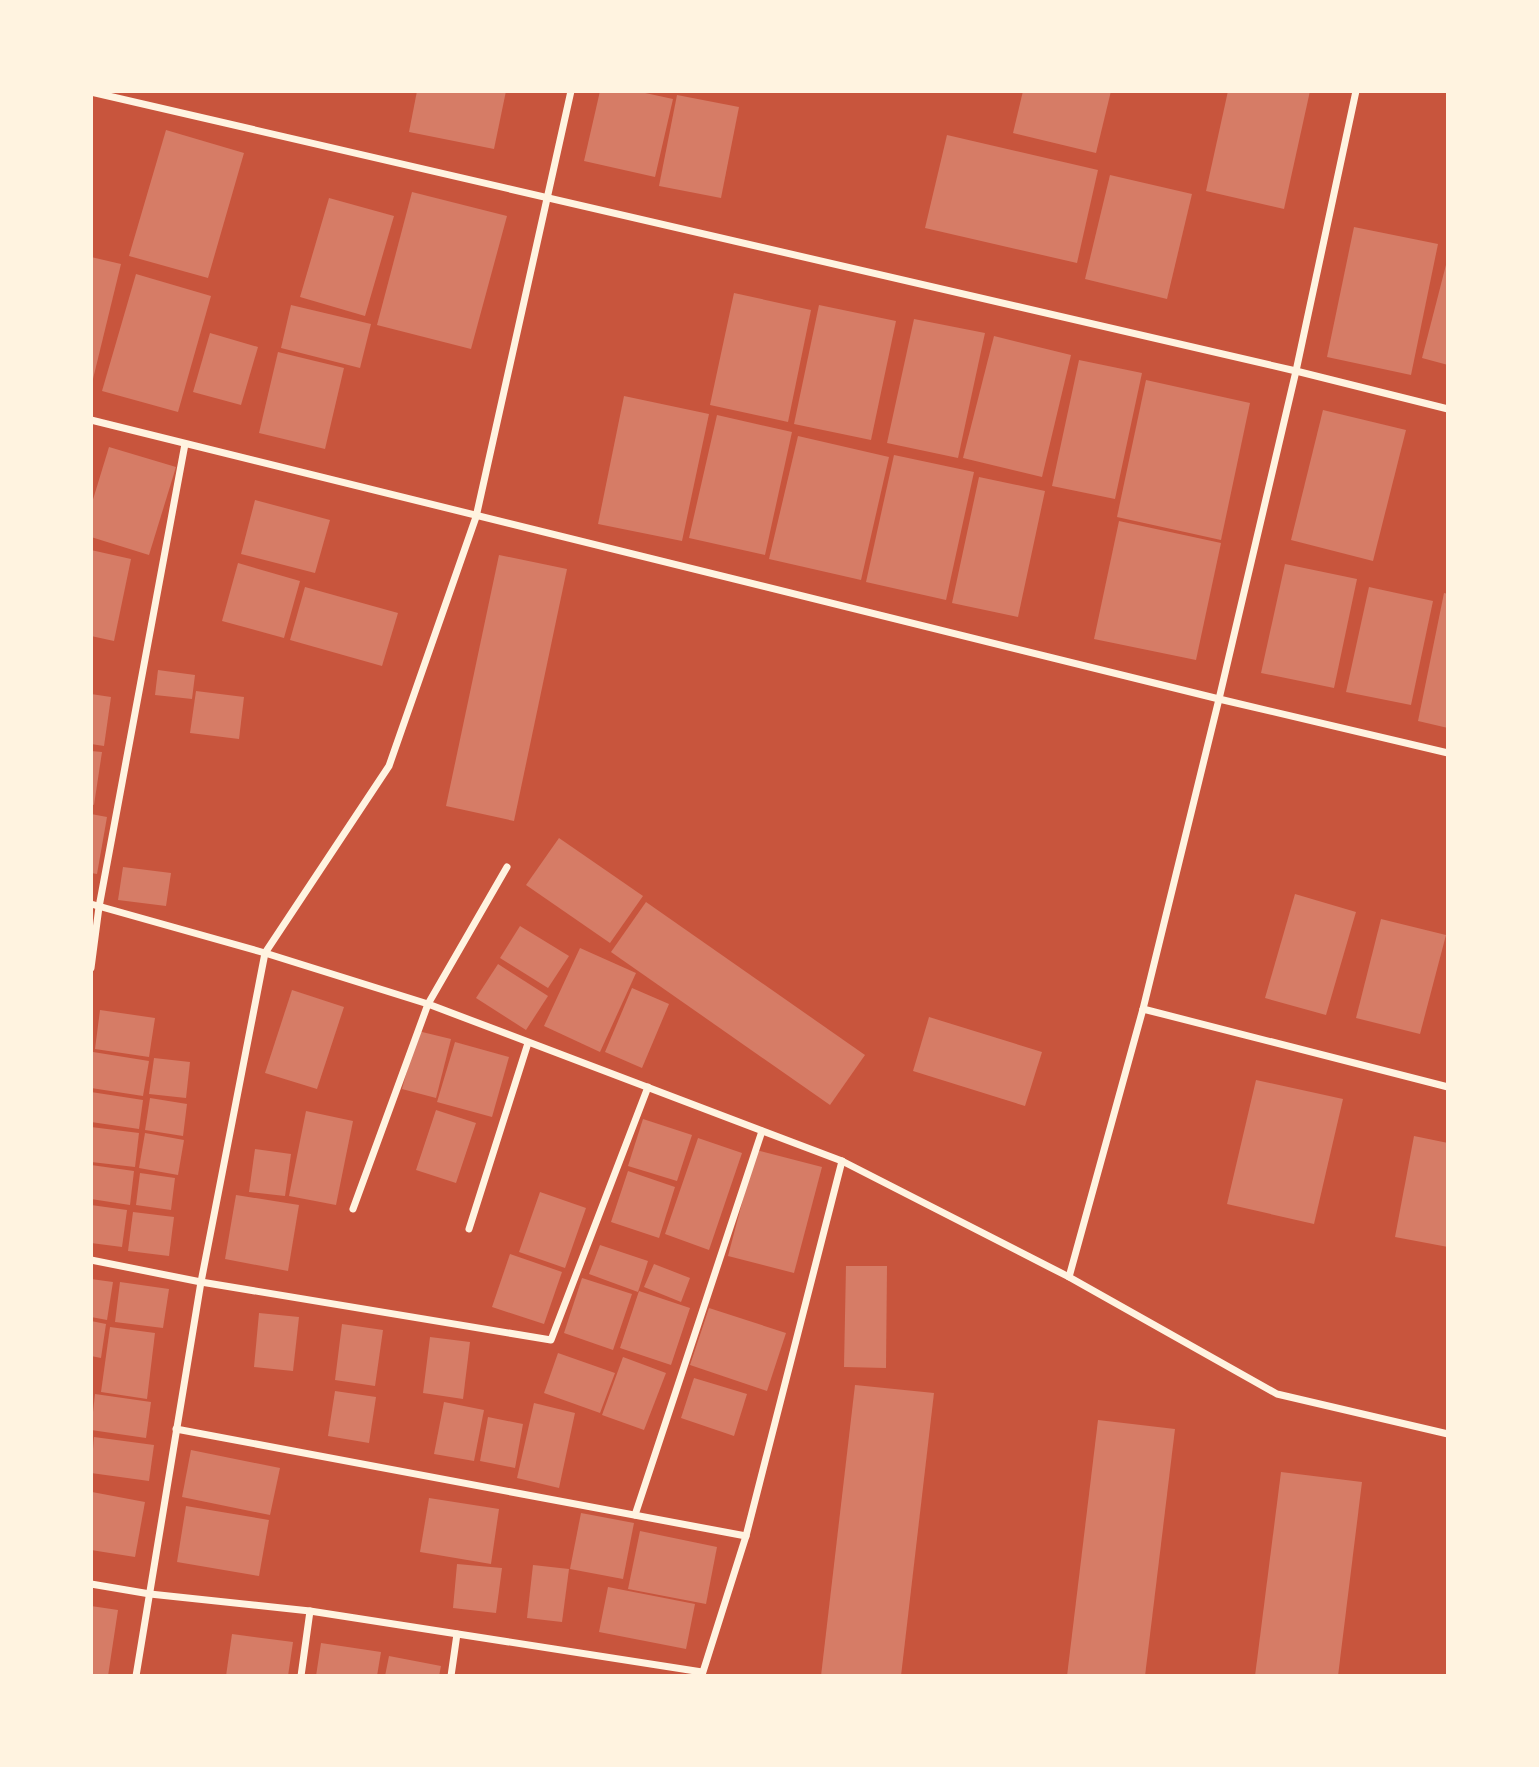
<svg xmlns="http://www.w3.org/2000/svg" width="1539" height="1767" viewBox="0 0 1539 1767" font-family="'Noto Sans',sans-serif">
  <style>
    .building { fill: #d67c66 }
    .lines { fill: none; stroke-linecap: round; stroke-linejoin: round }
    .minor { stroke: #fff3e0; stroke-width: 7 }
  </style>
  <rect width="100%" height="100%" fill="#c8553d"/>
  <g class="building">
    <polygon points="417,91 506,91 494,149 409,132"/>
    <polygon points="600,91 636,91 673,99 655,177 584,161"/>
    <polygon points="1023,91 1111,91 1096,153 1013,133"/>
    <polygon points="1228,91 1310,91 1284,209 1206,191"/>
    <polygon points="677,95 739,107 721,198 659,186"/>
    <polygon points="166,130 244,153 208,278 129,256"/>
    <polygon points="947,135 1098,170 1077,263 925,228"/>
    <polygon points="1110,175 1192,194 1167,299 1085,279"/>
    <polygon points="412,192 507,216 471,349 377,325"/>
    <polygon points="329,198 394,216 365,316 300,297"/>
    <polygon points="1354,227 1438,244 1411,375 1327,357"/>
    <polygon points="91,257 121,264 92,383 91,383"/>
    <polygon points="1447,261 1448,261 1448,365 1422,358"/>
    <polygon points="136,274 211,296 178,412 102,391"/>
    <polygon points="734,293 811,310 788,422 710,405"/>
    <polygon points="291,305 371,324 360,368 281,348"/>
    <polygon points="819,305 896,321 871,440 794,424"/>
    <polygon points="914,319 985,333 958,458 887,443"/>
    <polygon points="210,333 258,347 241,405 193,392"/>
    <polygon points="994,336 1071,355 1042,477 963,458"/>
    <polygon points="278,352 344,368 325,449 259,433"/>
    <polygon points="1079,360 1142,373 1115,499 1052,486"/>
    <polygon points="1146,380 1250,403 1221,540 1117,517"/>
    <polygon points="624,396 709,414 682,541 598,524"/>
    <polygon points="1323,410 1406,430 1373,561 1291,540"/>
    <polygon points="717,415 792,432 765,555 689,538"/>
    <polygon points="798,436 889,457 861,580 769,559"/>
    <polygon points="109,447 176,467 149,555 91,537 91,506"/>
    <polygon points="894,455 974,472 946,600 866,582"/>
    <polygon points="979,477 1045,491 1018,617 952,603"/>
    <polygon points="255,500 330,520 315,573 241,554"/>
    <polygon points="1119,521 1221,543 1196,660 1094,639"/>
    <polygon points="91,550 131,559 114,641 91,636"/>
    <polygon points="499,555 567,569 514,821 446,806"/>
    <polygon points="238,563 300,581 284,638 222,621"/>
    <polygon points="1285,564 1357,579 1334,688 1261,673"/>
    <polygon points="305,587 398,613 382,666 290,640"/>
    <polygon points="1369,587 1433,601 1411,705 1346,692"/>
    <polygon points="1444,593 1448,594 1448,728 1418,721"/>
    <polygon points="158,670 195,675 192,699 155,695"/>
    <polygon points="196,691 244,697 239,739 190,733"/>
    <polygon points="91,694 111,697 104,746 91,744"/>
    <polygon points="91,751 102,752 94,805 91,804"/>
    <polygon points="91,814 107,817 97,874 91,873"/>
    <polygon points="559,838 643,896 610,943 526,885"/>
    <polygon points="123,867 171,873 166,906 118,900"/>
    <polygon points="1295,894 1356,912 1326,1015 1265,998"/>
    <polygon points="646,902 865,1055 830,1105 611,952"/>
    <polygon points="1381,919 1446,935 1420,1034 1356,1018"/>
    <polygon points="520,926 569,956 548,988 500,958"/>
    <polygon points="580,948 636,973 600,1052 544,1026"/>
    <polygon points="498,964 548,996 526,1030 476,998"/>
    <polygon points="632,988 669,1004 642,1068 605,1052"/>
    <polygon points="292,990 344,1007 317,1089 265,1073"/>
    <polygon points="100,1010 155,1018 149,1057 95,1049"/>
    <polygon points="929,1017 1042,1052 1025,1106 913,1071"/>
    <polygon points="418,1031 451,1039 436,1098 402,1089"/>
    <polygon points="455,1042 509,1057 492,1117 437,1102"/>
    <polygon points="93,1052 149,1061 143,1096 91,1088"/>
    <polygon points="154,1058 190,1062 186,1098 149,1094"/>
    <polygon points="1256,1080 1343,1099 1314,1224 1227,1204"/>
    <polygon points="91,1092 143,1100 139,1129 91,1122"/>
    <polygon points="150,1098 187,1104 183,1136 145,1130"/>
    <polygon points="436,1110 476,1123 456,1183 416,1170"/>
    <polygon points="306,1111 353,1121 336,1205 289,1196"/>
    <polygon points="643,1119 692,1135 677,1181 628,1166"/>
    <polygon points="91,1127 139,1133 135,1167 91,1162"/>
    <polygon points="145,1133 184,1140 178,1175 139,1168"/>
    <polygon points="1414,1136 1448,1143 1448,1247 1395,1237"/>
    <polygon points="698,1138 742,1153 709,1250 665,1234"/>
    <polygon points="255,1149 291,1154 285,1196 249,1192"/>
    <polygon points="756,1150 822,1167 794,1273 728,1256"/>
    <polygon points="91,1165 134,1171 130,1205 91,1199"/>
    <polygon points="628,1171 675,1187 659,1238 611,1222"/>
    <polygon points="140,1173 175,1178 171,1210 136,1205"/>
    <polygon points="540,1192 586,1208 565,1268 519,1252"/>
    <polygon points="236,1195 299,1205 288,1271 225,1259"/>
    <polygon points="91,1205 127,1210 122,1247 91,1243"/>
    <polygon points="133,1212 174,1217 169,1256 128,1251"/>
    <polygon points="600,1245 648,1261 638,1292 589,1274"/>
    <polygon points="510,1254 562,1272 544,1324 492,1307"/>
    <polygon points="654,1264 690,1278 681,1302 644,1287"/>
    <polygon points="846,1266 887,1266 886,1368 844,1367"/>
    <polygon points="582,1278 632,1294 613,1350 564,1333"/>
    <polygon points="91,1279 113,1282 107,1320 91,1317"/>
    <polygon points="120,1282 169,1289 163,1328 115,1322"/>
    <polygon points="639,1291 690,1308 671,1365 620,1348"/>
    <polygon points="709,1308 786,1333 767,1391 690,1365"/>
    <polygon points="259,1313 299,1317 293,1371 254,1367"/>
    <polygon points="91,1321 106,1324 101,1358 91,1356"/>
    <polygon points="342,1324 383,1330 375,1386 335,1380"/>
    <polygon points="110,1327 155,1333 147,1399 101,1392"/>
    <polygon points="430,1337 470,1342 463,1399 423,1393"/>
    <polygon points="558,1353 615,1373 600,1413 544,1393"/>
    <polygon points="623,1357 666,1373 644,1430 602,1415"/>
    <polygon points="694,1378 747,1394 734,1436 681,1418"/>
    <polygon points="855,1385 934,1393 901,1676 821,1676"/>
    <polygon points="335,1391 376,1397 369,1443 328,1436"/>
    <polygon points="95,1394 151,1402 146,1438 91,1430"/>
    <polygon points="444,1402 484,1410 474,1461 434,1454"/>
    <polygon points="534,1403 575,1413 559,1488 517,1478"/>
    <polygon points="488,1417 523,1424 515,1468 480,1461"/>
    <polygon points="1098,1420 1175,1429 1145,1676 1067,1676"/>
    <polygon points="94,1437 154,1445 149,1481 91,1473"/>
    <polygon points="191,1450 280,1468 270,1515 182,1497"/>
    <polygon points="1281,1472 1362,1482 1338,1676 1255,1676"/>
    <polygon points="92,1492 145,1502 135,1557 91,1550"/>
    <polygon points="429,1498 499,1509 491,1564 420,1552"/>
    <polygon points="186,1506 269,1520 259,1576 177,1562"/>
    <polygon points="581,1513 634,1523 623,1579 570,1569"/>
    <polygon points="640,1531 717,1547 706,1604 628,1589"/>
    <polygon points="457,1564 502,1568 496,1613 453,1608"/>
    <polygon points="533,1565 569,1569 562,1622 527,1618"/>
    <polygon points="608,1587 695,1604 686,1649 599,1632"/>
    <polygon points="91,1606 118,1610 108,1676 91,1676"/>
    <polygon points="232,1634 293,1642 288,1676 226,1676"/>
    <polygon points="321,1643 381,1652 377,1676 316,1676"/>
    <polygon points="389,1656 441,1666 439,1676 385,1676"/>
  </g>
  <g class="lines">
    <g class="minor">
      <polyline points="91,92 1296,371 1448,409"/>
      <polyline points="91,420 1219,699 1448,753"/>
      <polyline points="91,904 265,953 428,1004 842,1161 1069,1277 1277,1394 1448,1434"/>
      <polyline points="91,968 99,907 185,444"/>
      <polyline points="1143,1009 1448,1087"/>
      <polyline points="353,1209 428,1004 507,867"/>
      <polyline points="469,1229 528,1043"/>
      <polyline points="91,1260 201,1282 551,1340 648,1087"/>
      <polyline points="1069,1277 1143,1009 1219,699 1296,371 1356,91"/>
      <polyline points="176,1429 746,1536"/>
      <polyline points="635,1515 762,1131"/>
      <polyline points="91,1584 150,1594 310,1611 702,1672"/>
      <polyline points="702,1675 746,1536 842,1161"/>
      <polyline points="136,1676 201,1282 265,953 389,766 476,517 571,91"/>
      <polyline points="301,1676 310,1611"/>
      <polyline points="451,1676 457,1634"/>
    </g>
  </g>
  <rect width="1539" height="1767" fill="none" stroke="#fff3e0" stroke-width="186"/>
</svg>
